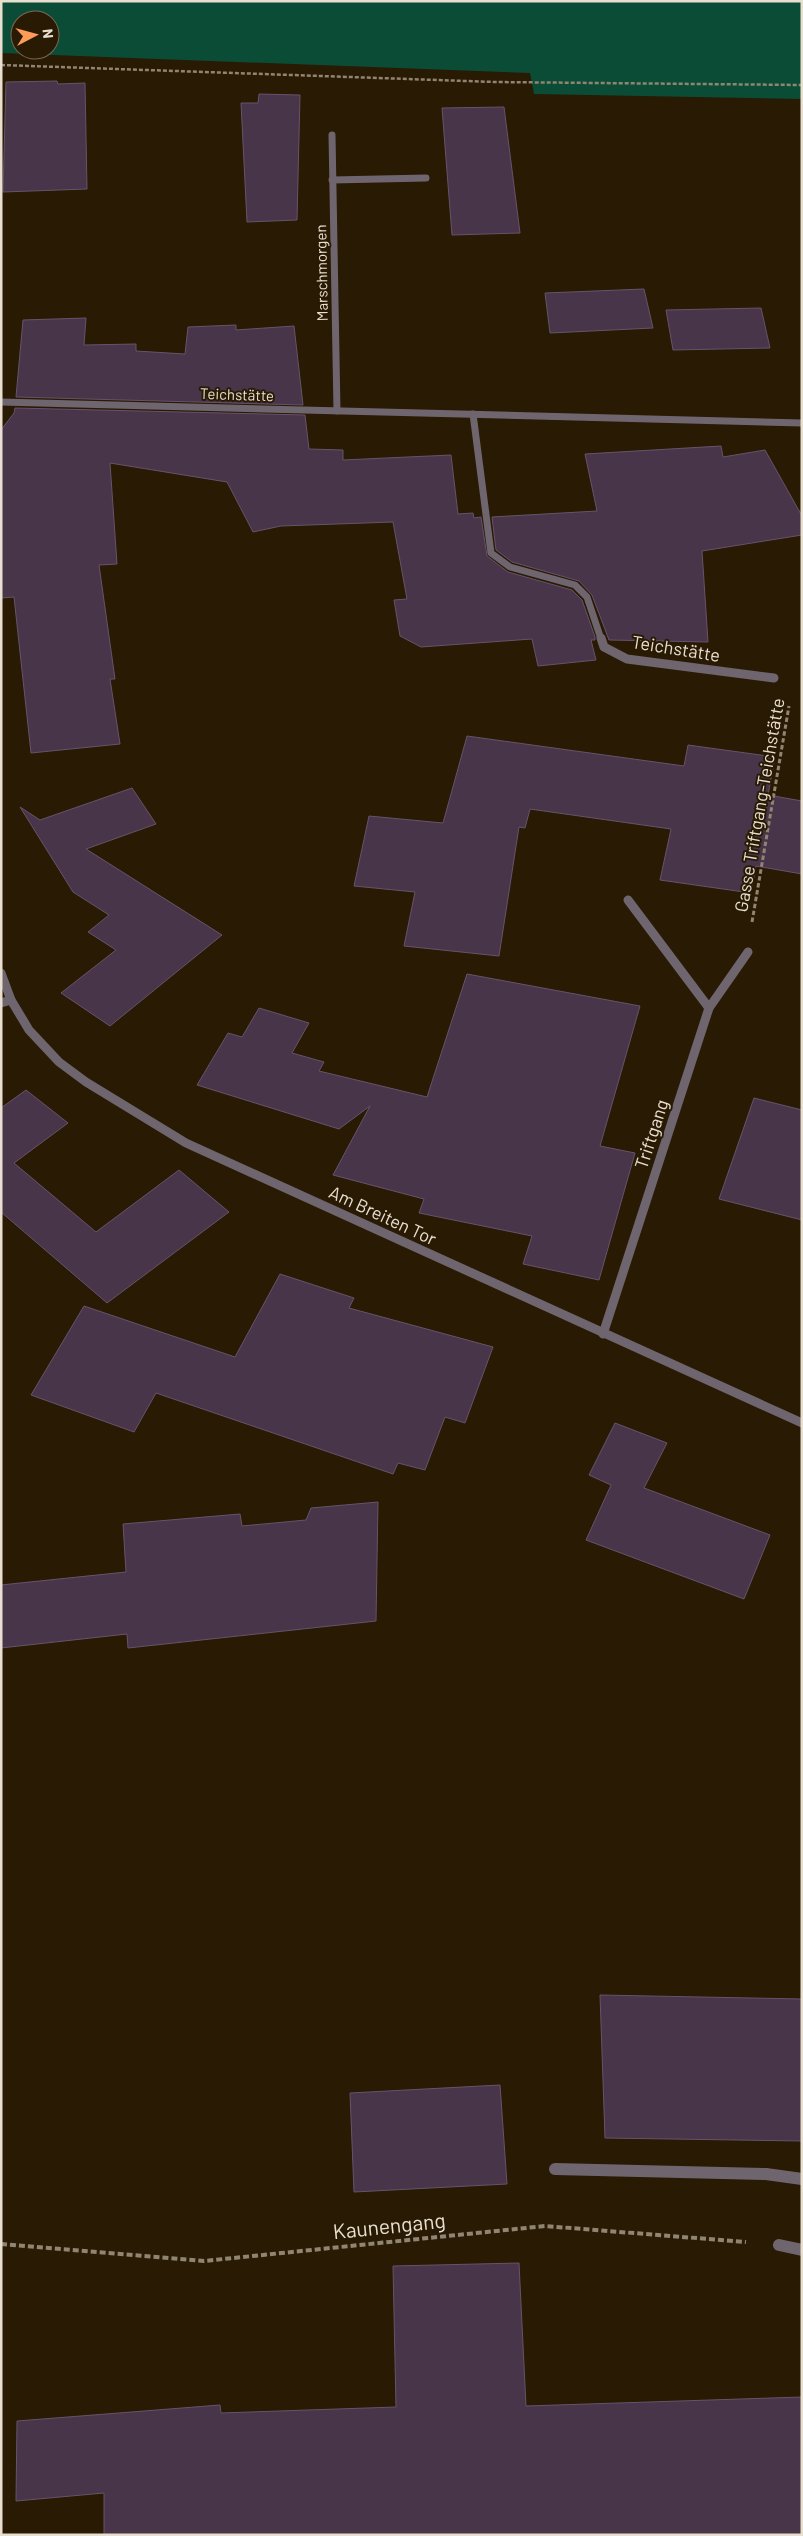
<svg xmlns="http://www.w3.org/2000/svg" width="803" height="2536" viewBox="0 0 803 2536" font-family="Barlow,sans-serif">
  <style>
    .green { fill: #0b4c36; fill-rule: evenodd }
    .building { fill: #48354a; stroke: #67536a }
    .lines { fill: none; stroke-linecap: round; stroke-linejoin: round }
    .path-far2 { stroke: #908472; stroke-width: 2.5; stroke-dasharray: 4 2; stroke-linecap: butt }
    .path-far1 { stroke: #908472; stroke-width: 3; stroke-dasharray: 4.5 2.5; stroke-linecap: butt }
    .path { stroke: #908472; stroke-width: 4; stroke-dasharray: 6 3; stroke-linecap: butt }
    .service-far2 { stroke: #6f656f; stroke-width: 7 }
    .service-far1 { stroke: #6f656f; stroke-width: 9 }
    .service { stroke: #6f656f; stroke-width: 12 }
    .minor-far2 { stroke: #6f656f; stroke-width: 7 }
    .minor-far1 { stroke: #6f656f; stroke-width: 9 }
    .minor { stroke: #6f656f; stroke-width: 12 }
    .tertiary { stroke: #6f656f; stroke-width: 9 }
    .labels { text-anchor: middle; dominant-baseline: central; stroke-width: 4; stroke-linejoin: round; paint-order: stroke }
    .far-street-label { font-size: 15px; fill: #e9dfd0; stroke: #291a03 }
    .street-label { font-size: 18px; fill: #e9dfd0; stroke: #291a03 }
    .near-street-label { font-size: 21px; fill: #e9dfd0; stroke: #291a03 }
  </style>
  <rect width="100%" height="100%" fill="#291a03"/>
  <path class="green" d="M1,1H802V99L534,94L530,73L1,53ZM20,20H50V50H20Z"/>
  <g class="building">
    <polygon points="57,81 58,84 85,83 87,189 3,192 6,82"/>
    <polygon points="259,94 300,95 297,220 247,222 241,103 258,103"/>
    <polygon points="504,107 520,233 452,235 442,108"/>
    <polygon points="644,289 653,328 550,333 545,293"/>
    <polygon points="761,308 770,348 673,350 666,310"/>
    <polygon points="86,318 84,345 136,344 136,351 185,354 188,327 236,325 236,330 294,326 303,405 16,397 23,320"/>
    <polygon points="15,408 305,415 309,449 343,450 343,460 451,455 458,514 473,513 474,518 481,517 487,556 508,572 572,590 582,600 595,637 595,640 591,640 596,660 538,666 532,639 421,647 400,636 394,600 407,599 393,522 281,526 253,532 227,482 110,463 117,564 99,565 115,679 110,679 120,744 31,753 14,597 1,598 1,430 14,413"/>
    <polygon points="721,446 723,457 765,450 802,516 802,535 702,551 708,642 609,640 592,595 579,581 512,562 496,550 492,517 597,511 585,454"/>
    <polygon points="467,736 684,766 688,745 775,757 768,795 802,801 802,874 756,866 751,893 660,880 671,829 530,809 525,828 519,827 499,956 404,946 415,892 354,886 369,816 443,823"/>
    <polygon points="132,788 156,824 86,849 222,935 110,1026 61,993 116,950 88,932 109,915 73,892 20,807 40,820"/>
    <polygon points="467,974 640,1006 600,1146 635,1153 599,1280 523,1264 532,1236 419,1213 424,1199 333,1175 370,1106 339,1129 197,1085 228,1033 242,1037 259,1008 309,1023 292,1053 324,1062 319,1071 427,1097"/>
    <polygon points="26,1090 68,1123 14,1163 96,1232 179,1170 229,1212 107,1303 1,1212 1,1108"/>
    <polygon points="754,1098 802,1110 802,1220 719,1199"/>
    <polygon points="280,1274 354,1298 349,1308 493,1347 465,1423 445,1417 425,1470 398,1463 393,1474 156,1393 134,1432 31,1395 84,1306 235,1357"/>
    <polygon points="615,1423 667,1443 644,1488 770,1535 744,1599 586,1540 611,1485 589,1475"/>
    <polygon points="378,1502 376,1621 128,1648 127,1634 1,1648 1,1585 126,1572 123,1524 240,1514 242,1526 306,1520 311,1508"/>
    <polygon points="600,1995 802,1999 802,2141 605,2138"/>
    <polygon points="500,2085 507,2184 354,2192 350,2093"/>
    <polygon points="519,2263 526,2406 802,2397 802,2535 104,2535 104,2493 16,2501 17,2421 220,2405 221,2413 396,2407 393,2266"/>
  </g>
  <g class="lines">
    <polyline class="path-far2" points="1,65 495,82 802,85"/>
    <polyline class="path-far1" points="752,922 789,706"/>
    <polyline class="path" points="1,2244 204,2261 545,2226 746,2242"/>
    <g class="service-far2">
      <polyline points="332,180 426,178"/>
      <polyline points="473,414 491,553 510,567 575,585 587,597 601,639"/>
    </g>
    <g class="service-far1">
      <polyline points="601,638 604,647 627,659 774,678"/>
      <polyline points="628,900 709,1008"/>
    </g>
    <polyline class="service" points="555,2169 766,2174 802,2179"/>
    <g class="minor-far2">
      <polyline points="332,135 337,411"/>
      <polyline points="1,402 802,423"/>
    </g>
    <g class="minor-far1">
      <polyline points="1,1003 11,1000"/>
      <polyline points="603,1334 709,1008 748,952"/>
    </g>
    <polyline class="minor" points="779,2245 802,2250"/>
    <polyline class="tertiary" points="1,973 11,1000 29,1030 59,1062 86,1082 186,1143 802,1423"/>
  </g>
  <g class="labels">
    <g class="far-street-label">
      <text transform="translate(321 273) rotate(-91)">Marschmorgen</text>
      <text transform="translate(237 394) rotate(2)">Teichstätte</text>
    </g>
    <g class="street-label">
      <text transform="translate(676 648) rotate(9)">Teichstätte</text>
      <text transform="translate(759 805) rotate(-80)">Gasse Triftgang-Teichstätte</text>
      <text transform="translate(651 1134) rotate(-72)">Triftgang</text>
      <text transform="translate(383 1215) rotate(25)">Am Breiten Tor</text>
    </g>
    <g class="near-street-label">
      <text transform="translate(389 2225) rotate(-6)">Kaunengang</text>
    </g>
  </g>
  <rect width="803" height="2536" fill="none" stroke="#e9dfd0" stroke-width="5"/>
  <g transform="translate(35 35) rotate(84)"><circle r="24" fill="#291a03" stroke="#766955"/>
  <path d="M0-4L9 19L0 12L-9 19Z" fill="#ff9b59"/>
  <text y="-8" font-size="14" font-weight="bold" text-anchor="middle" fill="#e9dfd0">N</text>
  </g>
</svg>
